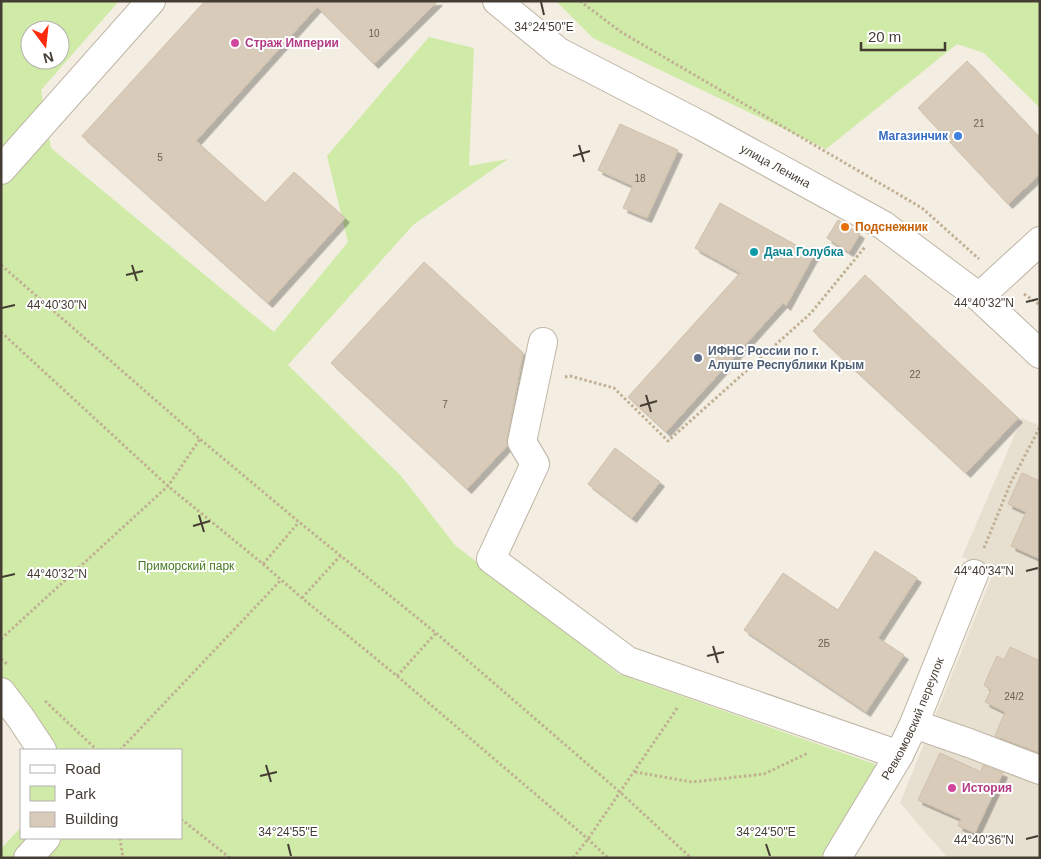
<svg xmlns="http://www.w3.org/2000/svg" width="1041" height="859" viewBox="0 0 1041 859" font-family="Helvetica,sans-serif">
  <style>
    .residential { fill: #e7dfd0 }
    .green { fill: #cfeba7; fill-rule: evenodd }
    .building { fill: #d8cbba; stroke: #d0c0aa; filter: url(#shadow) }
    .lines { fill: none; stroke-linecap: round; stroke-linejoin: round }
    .minor-casing { stroke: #bfb5a5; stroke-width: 30 }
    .path { stroke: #c2b095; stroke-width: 3; stroke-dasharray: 2.5 2.5; stroke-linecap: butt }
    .minor { stroke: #fff; stroke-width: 28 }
    .ticks { fill: none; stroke: #453d33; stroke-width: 2 }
    .hotel-dot { fill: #d1479c; stroke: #fff; stroke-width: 2 }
    .shop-dot { fill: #3f7fe0; stroke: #fff; stroke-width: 2 }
    .food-dot { fill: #e8710a; stroke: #fff; stroke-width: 2 }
    .culture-dot { fill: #0f9aa8; stroke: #fff; stroke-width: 2 }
    .service-dot { fill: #5c6f8a; stroke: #fff; stroke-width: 2 }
    .labels { text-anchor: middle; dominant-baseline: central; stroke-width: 4; stroke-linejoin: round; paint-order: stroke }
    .number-label { font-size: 10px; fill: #6a6055 }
    .hotel-label { font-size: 12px; font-weight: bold; fill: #b23c85; stroke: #fff; text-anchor: start }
    .shop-label { font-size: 12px; font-weight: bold; fill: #366cbe; stroke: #fff; text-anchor: end }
    .street-label { font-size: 12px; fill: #453d33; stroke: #fff }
    .food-label { font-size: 12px; font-weight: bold; fill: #c56008; stroke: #fff; text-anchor: start }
    .culture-label { font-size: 12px; font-weight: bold; fill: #0d838f; stroke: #fff; text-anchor: start }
    .service-label { font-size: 12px; font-weight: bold; fill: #4e5e75; stroke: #fff; text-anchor: start }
    .park-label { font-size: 12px; fill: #467a22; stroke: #fff }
    .ticks-label { font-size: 12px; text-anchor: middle; fill: #453d33; stroke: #fff; stroke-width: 4; stroke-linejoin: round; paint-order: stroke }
  </style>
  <defs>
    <filter id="shadow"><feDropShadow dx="4.5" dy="4.5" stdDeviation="0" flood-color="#0004"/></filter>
  </defs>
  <rect width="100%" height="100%" fill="#f3ede2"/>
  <polygon class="residential" points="1022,418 1040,426 1040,858 950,858 946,856 900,803 994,571 962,557"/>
  <g class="green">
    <path d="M1,1H119L41,90L51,148L274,332L348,242L327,156L429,37L474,48L469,166L508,159L413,225L288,365L401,476L455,545L619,674L880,766L829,858H1V849L21,827V838H181V750H29L1,710ZM30,30H60V60H30Z"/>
    <polygon points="556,1 1040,1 1040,108 984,53 957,44 826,149 593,38"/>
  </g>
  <g class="building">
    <polygon points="205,1 438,1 374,64 317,7 196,141 265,203 294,172 345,218 268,303 82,136"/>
    <polygon points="967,61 1040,138 1040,174 1008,204 918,108"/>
    <polygon points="620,124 678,150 647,218 623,208 633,186 598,170"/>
    <polygon points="720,203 814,255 786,306 783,303 666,432 628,397 740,273 695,248"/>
    <polygon points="838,220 860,234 849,252 827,238"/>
    <polygon points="424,262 523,353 507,439 507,446 467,489 331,363"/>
    <polygon points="865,275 1018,418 966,473 813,331"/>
    <polygon points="615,448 660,482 632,518 588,484"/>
    <polygon points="1022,473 1040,481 1040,559 1011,546 1026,512 1008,504"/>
    <polygon points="875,551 917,578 878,638 904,655 866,712 744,630 783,573 838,610"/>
    <polygon points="1010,647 1040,661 1040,753 995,736 1005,712 985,702 991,690 984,685 997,656 1004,660"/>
    <polygon points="940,753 981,772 983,765 1003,773 975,833 958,826 961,819 918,800"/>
  </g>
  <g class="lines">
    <defs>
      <g id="minor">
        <path id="s1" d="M497,1L559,52L702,126L883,225L979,297L1040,354"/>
        <polyline points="1,170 151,1"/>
        <polyline points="979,297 1040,241"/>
        <polyline points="543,342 522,442 535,464 491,559 628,661 899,755"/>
        <polyline points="1,692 20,717 42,750"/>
        <polyline points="914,724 969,743 1040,770"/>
        <polyline points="28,858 46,838"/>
        <path id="s2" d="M837,858L899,755L914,724L974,574"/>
      </g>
    </defs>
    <use href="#minor" class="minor-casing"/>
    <g class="path">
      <polyline points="580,1 621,32 922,208 979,259"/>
      <polyline points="1,265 200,439 299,522 436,633 621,793 691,858"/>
      <polyline points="1024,294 1040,305"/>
      <polyline points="1,332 168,486 263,564 302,598 397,676 588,839 608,858"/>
      <polyline points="565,377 570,376 614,388 668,441 811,313 865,247"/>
      <polyline points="984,548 1011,482 1040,427"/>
      <polyline points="263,564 299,522"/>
      <polyline points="302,598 341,555"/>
      <polyline points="1,639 168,486 200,439"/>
      <polyline points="1,659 8,665"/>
      <polyline points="397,676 436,633"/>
      <polyline points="45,701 97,750"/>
      <polyline points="120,750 281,580"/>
      <polyline points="635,772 692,782 764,774 808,753"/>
      <polyline points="181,819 230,858"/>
      <polyline points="120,838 123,858"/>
      <polyline points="573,858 588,839 678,707"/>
    </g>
    <use href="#minor" class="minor"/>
  </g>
  <path class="ticks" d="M541,2L544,15M579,145L584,162M573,156L590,151M132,265L137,281M126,275L143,271M1026,302L1038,299M2,308L15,305M646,395L651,412M640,406L657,401M199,515L204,532M193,526L210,521M1026,571L1038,568M2,577L15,574M713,646L718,663M707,656L724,652M266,765L271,782M260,776L277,772M1026,839L1038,836M288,844L291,856M766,844L770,856"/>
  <g class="hotel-dot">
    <circle cx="235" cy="43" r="5"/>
    <circle cx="952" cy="788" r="5"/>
  </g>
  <circle class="shop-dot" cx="958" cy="136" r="5"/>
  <circle class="food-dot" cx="845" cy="227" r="5"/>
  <circle class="culture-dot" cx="754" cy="252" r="5"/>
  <circle class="service-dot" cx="698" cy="358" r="5"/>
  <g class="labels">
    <g class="number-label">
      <text x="374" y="33">10</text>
      <text x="979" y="123">21</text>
      <text x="160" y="157">5</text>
      <text x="640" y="178">18</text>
      <text x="915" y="374">22</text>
      <text x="445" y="404">7</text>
      <text x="824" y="643">2Б</text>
      <text x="1014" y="696">24/2</text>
    </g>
    <g class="hotel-label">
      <text x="245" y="43">Страж Империи</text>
      <text x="962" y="788">История</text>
    </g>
    <g class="shop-label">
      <text x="948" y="136">Магазинчик</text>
    </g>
    <g class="street-label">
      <text stroke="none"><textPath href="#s1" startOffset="325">улица Ленина</textPath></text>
      <text stroke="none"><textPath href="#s2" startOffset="159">Ревкомовский переулок</textPath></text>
    </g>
    <g class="food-label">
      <text x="855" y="227">Подснежник</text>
    </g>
    <g class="culture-label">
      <text x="764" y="252">Дача Голубка</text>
    </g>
    <g class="service-label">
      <text x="708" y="351">ИФНС России по г.<tspan x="708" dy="14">Алуште Республики Крым</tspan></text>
    </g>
    <g class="park-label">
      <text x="186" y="566">Приморский парк</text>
    </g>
  </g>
  <g class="ticks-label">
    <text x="544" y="31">34°24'50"E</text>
    <text x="984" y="307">44°40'32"N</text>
    <text x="57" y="309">44°40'30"N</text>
    <text x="984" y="575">44°40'34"N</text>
    <text x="57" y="578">44°40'32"N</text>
    <text x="288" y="836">34°24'55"E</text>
    <text x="766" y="836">34°24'50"E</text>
    <text x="984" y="844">44°40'36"N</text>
  </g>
  <rect width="1041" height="859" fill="none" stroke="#453d33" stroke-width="5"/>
  <rect x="20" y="749" width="162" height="90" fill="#ffffff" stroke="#b5b1ad"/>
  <rect x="30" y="765" width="25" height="8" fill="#ffffff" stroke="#b5b1ad"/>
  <text x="65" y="774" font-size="15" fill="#453d33">Road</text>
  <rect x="30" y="786" width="25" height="15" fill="#cfeba7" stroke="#b5b1ad"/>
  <text x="65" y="799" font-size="15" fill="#453d33">Park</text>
  <rect x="30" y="812" width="25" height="15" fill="#d8cbba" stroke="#b5b1ad"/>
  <text x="65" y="824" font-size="15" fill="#453d33">Building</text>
  <g transform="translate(45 45) rotate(165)"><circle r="24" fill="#ffffff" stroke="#b5b1ad"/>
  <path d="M0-4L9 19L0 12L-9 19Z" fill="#ff2a0d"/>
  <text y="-8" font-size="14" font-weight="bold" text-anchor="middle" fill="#453d33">N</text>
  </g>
  <path d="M861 42v8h84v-8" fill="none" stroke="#453d33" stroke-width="2.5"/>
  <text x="868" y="42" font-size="15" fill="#453d33" stroke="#ffffff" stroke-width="4" paint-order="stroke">20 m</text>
</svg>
